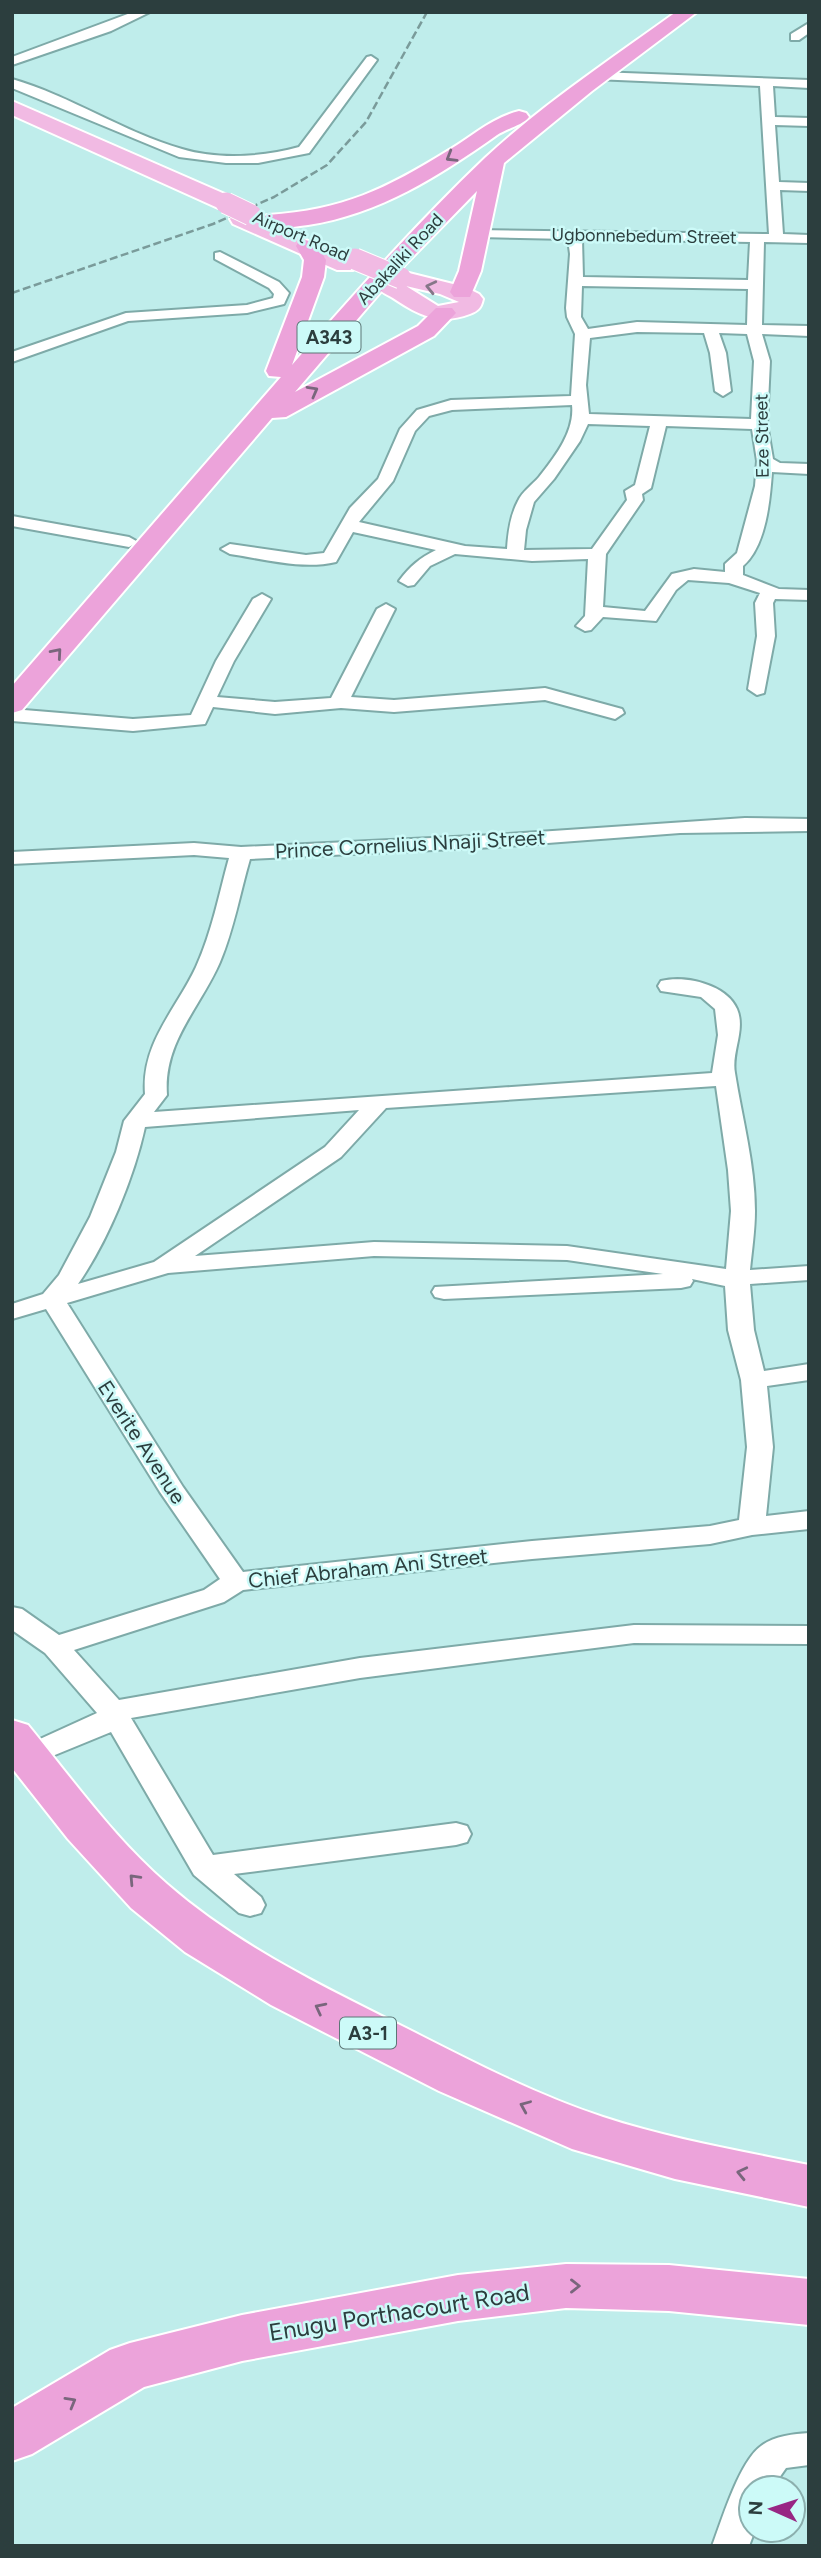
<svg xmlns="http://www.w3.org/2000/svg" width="821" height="2558" viewBox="0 0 821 2558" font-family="Figtree,sans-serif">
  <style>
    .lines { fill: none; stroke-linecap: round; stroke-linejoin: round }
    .minor-casing { stroke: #7eaaa8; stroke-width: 4 }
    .primary-casing { stroke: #fff; stroke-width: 4 }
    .trunk-casing { stroke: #fff; stroke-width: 4 }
    .minor { fill: #fff; fill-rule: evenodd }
    .primary { fill: #f1bae3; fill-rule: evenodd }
    .trunk { fill: #eca3da; fill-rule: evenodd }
    .rail { stroke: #7a9b9a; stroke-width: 2.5; stroke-dasharray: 8 3.5; stroke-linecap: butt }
    .primary-bridge-casing { stroke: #fff; stroke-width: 23; stroke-linecap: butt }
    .primary-bridge { stroke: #f1bae3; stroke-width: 21 }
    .oneway { stroke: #79667c }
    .oneway2 { stroke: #857688 }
    .labels { text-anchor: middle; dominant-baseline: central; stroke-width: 5; stroke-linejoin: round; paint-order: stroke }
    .far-street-label { font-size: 18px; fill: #2c3e3e; stroke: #ccfaf8 }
    .shield { fill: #ccfaf8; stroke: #5c7676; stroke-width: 2 }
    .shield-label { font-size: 19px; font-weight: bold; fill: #2c3e3e }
    .street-label { font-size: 21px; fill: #2c3e3e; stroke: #ccfaf8 }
    .near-street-label { font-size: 24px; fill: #2c3e3e; stroke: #ccfaf8 }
  </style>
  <rect width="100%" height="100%" fill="#bfedeb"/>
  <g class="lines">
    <defs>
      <g id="minor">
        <polygon points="133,12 150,12 111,31 12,65 12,57"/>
        <polygon points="809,23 809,33 799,40 791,40 791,34"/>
        <path d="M371,56L377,60L309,153L258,163H226L179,157L12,88V79C71,96 123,132 182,149C218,160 263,157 299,147L367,57Z"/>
        <path d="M598,72L809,80V88L773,86L775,117L809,118V126L775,125L779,182L809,183V191L780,190L783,234L809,235V243L764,242L762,325L809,326V336L762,334L770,361L767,424L773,459L780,463L809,464V474L772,472C770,501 766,546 743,566V575L779,589L809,590V600L775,599L773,603L775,636L764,693L757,695L748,689L757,636L755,603L760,593L729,583L688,580L676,590L656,621L603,617L591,630L585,631L576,626L585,616L588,559L532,561L455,554L430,566L414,585L408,586L399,581C410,566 420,558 436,550L353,532L336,562C302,570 264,559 230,554L221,549L230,544L306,555L324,553L350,508L378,479L400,429L417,410L451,400L571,396L575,334L567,317L566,308L570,254L568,239L479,237L472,233L474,230L769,234L760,86L594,79L592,76ZM582,239L750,242L748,280L583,277ZM582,286L748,289L747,325L637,322L588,329L581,317ZM637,332L704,333L710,353L715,391L723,396L731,391L726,353L719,333L747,334L754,361L751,419L589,414L586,385L590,338ZM572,405C575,431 555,457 539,477C532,485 522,492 518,501C510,516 508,533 507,549L465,546L359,522L393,481L415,431L429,416L452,410ZM588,424L650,426L635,485L625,491L627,500L592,549L524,550L526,530L534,502L554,479L580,441ZM666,426L752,429L757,461L755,486L737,553L725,564V572L694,569L672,574L645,611L603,607L606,554L643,500L642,494L651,488Z"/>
        <polygon points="220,252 279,282 289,293 284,304 247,313 128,321 12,362 12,352 126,313 247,305 273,298 274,294 269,288 215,259 215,253"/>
        <polygon points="12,516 129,537 138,542 129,547 12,526"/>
        <polygon points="262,594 271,599 234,661 217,697 275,702 331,698 377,609 386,604 395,609 351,697 394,700 545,688 622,709 624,713 615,719 545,700 394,712 341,708 275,714 213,707 205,724 133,731 12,721 12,709 133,719 191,715 216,661 253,599"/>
        <path d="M745,818L809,819V831L680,833L495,847L250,859C240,893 234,929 220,962C200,1008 163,1042 167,1095L154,1112L712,1073L718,1035L715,1009L701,997L661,991L658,986L661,981C685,975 726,984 737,1009C746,1030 731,1052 735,1073C742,1118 755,1164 755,1211C755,1230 752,1250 750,1270L809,1266V1280L750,1284L754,1330L764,1371L809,1364V1380L767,1386L773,1447L766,1516L809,1511V1529L752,1535L710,1544L532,1559L243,1590L224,1602L74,1650L119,1700L360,1658L634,1625L809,1626V1644L634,1643L360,1678L131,1718L213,1855L456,1823L467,1826L471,1834L467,1842L456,1845L234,1874L261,1897L265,1905L261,1913L250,1916L239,1913L194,1875L111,1732L28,1766L18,1763L13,1756L18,1749L97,1713L45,1653L12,1630V1607L22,1609L59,1635L204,1590L220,1579L160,1492L46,1309L12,1319V1304L43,1294L59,1275L90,1217L116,1152L124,1121L145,1094C141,1043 176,1010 196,967C212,932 219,894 229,858L194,855L12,864V852L194,843L241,847L495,835ZM716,1086L728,1170L731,1211L726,1269L567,1246L374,1242L195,1256L341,1157L386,1108ZM359,1110L325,1147L154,1262L78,1284C108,1241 134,1177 145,1127ZM374,1256L567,1260L663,1274L435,1287L432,1292L435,1297L444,1299L681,1288L690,1286L693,1281L692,1279L725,1286L728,1330L741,1380L747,1447L739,1520L710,1526L532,1541L243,1572L183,1487L67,1303L168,1273Z"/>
        <path d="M809,2433V2465L786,2468L772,2488H751V2530H755L749,2546H712C722,2520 739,2462 761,2446C774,2436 793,2434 809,2433Z"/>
      </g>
      <g id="primary">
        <polygon points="12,101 234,198 237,203 234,208 218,208 12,115"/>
        <polygon points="241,212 353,260 356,265 353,270 337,270 233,224 230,219 233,214"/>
        <path d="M401,271L465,287L479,294L483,299C481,308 478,311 470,314C439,326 418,315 393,298C386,294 380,292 376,285L379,280L390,279L393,273ZM406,286L440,294L459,302L438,306Z"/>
      </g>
      <g id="trunk">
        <path d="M676,12H697L592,91L504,163L481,271L470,297H454L450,292L459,271L477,191L397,273L295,392L418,326L436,308H452L456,313L434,336L286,417L272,418L22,710L12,713V686L281,377L269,376L266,371L302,277L304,260L296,246L299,241H315L326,260L324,277L292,365C354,294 417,223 485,158C543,104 611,59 676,12Z"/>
        <path d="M519,111L526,113L529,117C523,125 506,129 497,135C439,176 380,214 308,225C293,227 275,230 260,227L257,222L260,217L268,215C343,210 386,189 449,150C473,136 491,118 519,111Z"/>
        <path d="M12,1720L28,1725C72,1779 114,1838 167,1884C238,1946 322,1986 406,2028C469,2060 536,2095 603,2117C670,2139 740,2151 809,2165V2207L675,2179L572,2149L439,2091L271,2005L185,1952L131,1908L68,1839L12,1768Z"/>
        <polygon points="566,2264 669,2265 809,2279 809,2325 669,2311 566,2308 458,2321 242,2361 144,2387 32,2454 12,2461 12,2408 110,2350 130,2343 242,2315 458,2275"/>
      </g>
    </defs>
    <use href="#minor" class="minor-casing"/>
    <use href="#primary" class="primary-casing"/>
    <use href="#trunk" class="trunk-casing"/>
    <use href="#minor" class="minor"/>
    <use href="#primary" class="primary"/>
    <use href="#trunk" class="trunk"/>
    <polyline class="rail" points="12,293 213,224 274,197 327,165 366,122 427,12"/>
    <defs>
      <g id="primary-bridge">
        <polyline points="226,203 251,215"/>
        <polyline points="355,259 401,278"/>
      </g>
    </defs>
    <use href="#primary-bridge" class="primary-bridge-casing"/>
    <use href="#primary-bridge" class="primary-bridge"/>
  </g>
  <defs><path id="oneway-chevron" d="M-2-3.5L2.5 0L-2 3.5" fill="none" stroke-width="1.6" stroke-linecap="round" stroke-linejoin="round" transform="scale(1.75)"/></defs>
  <g class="oneway">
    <use href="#oneway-chevron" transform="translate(451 157) rotate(149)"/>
    <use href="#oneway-chevron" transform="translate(313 391) rotate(-29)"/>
    <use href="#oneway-chevron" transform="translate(57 653) rotate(-49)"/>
    <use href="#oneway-chevron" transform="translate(134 1879) rotate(-133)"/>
    <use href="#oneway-chevron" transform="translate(320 2008) rotate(-153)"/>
    <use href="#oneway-chevron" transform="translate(525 2106) rotate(-157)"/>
    <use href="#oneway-chevron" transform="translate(742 2173) rotate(-167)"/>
    <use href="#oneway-chevron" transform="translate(575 2286)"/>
    <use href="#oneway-chevron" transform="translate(71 2402) rotate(-30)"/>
  </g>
  <use class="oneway2" href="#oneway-chevron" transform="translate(431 287) rotate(-167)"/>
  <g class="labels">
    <g class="far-street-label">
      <text transform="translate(301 236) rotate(23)">Airport Road</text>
      <text transform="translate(644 236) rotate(1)">Ugbonnebedum Street</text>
      <text transform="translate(400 259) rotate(-47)">Abakaliki Road</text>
      <text transform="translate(762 436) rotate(-91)">Eze Street</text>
    </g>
    <g class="shield">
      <rect x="297.5" y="321.5" width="63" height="31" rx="5"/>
      <rect x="340" y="2017.5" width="56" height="31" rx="5"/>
    </g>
    <g class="shield-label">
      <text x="329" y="337">A343</text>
      <text x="368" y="2033">A3-1</text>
    </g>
    <g class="street-label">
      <text transform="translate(410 844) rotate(-3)">Prince Cornelius Nnaji Street</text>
      <text transform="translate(142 1442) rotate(57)">Everite Avenue</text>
      <text transform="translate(368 1568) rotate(-6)">Chief Abraham Ani Street</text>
    </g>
    <g class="near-street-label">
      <text transform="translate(399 2312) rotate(-9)">Enugu Porthacourt Road</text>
    </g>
  </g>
  <rect width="821" height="2558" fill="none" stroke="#2c3e3e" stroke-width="28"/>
  <g transform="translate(772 2509) rotate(273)"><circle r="33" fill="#ccfaf8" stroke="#8cafae" stroke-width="2"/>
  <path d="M0-5L12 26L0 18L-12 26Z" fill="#982684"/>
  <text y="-10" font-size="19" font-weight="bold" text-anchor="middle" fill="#2c3e3e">N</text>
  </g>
</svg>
